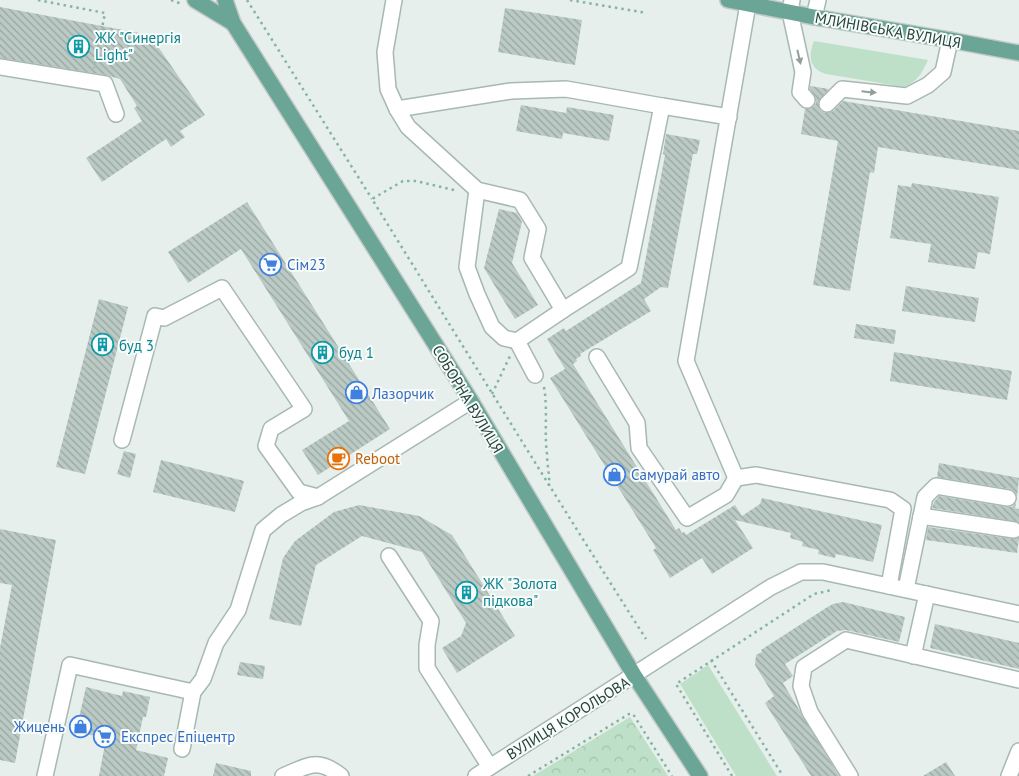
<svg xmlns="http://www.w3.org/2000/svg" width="1019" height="776" viewBox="0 0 1019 776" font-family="'PT Sans',sans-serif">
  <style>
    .green { fill: #bfe0c8 }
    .park { fill: url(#park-crowns) }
    .building { fill: url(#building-back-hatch) }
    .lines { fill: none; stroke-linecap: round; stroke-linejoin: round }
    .minor-casing { stroke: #a8b8b2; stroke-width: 18 }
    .major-casing { stroke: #c2cac8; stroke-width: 18 }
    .path { stroke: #86b3a5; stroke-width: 2.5; stroke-dasharray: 2.5 4; stroke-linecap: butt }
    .minor { stroke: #fff; stroke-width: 15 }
    .major { stroke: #6aa596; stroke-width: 15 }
    .oneway { fill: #92a09c }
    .labels { text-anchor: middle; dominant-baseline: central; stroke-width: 4; stroke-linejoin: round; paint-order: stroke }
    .street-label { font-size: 15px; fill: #24423a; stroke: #f7fbf9 }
    .culture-label { font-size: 15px; fill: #0d838f; stroke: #f7fbf9; text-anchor: start }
    .shop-label { font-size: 15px; fill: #366cbe; stroke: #f7fbf9; text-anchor: start }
    .food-label { font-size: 15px; fill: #c56008; stroke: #f7fbf9; text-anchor: start }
  </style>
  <defs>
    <pattern id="park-crowns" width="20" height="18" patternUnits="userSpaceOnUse" patternTransform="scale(1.25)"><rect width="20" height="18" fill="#bfe0c8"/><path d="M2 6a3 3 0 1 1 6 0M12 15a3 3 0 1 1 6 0" fill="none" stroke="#a4c1ad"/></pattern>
    <pattern id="building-back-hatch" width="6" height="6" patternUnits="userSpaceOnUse" patternTransform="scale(1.25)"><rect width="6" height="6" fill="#bbcac4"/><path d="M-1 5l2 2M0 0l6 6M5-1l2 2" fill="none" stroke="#98a6a0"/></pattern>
  </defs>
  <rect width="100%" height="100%" fill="#e6efeb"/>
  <g class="green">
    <path d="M814,41L928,60C922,73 918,81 904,87L826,74C809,69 808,56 814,41Z"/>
    <polygon points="708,665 777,776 736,776 680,684"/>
  </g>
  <polygon class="park" points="630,717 668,776 533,776"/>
  <g class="building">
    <polygon points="0,7 150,35 205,115 180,131 185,137 171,147 166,139 102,182 86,158 142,121 134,108 137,106 120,79 106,75 0,58"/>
    <polygon points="505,8 582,20 575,65 498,52"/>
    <polygon points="810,86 829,89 818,102 820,110 825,113 833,111 843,101 1019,131 1019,170 878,147 874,173 870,172 850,291 813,285 838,141 801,134 805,109 813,107 816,103 816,98 810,89"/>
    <polygon points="521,105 566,113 567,107 614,115 609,141 563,133 562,139 516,131"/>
    <polygon points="666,134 700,140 697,154 693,154 668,288 661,287 644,299 651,311 580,354 581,356 576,359 577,361 573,364 676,530 679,528 682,533 684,532 686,535 735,505 742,516 760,504 762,498 882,525 873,562 836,554 835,558 818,554 819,550 802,546 803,542 790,538 791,533 735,520 753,548 712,574 702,558 670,578 653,550 656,548 550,378 565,369 547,339 564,328 566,331 641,283 665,155 663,154"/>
    <polygon points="912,183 999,197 990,254 978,252 975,269 928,262 931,244 890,238 898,185 911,187"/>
    <polygon points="247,202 390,429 318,475 302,450 349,421 241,249 188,283 168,252"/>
    <polygon points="499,209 517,213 522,222 512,263 538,305 515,319 484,268"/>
    <polygon points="906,286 979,298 975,322 902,311"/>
    <polygon points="99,299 128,307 85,474 56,467"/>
    <polygon points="856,324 896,330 894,344 854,338"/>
    <polygon points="894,352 1012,371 1007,400 890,381"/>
    <polygon points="124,451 136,454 130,478 117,474"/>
    <polygon points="161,460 244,481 235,512 153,492"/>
    <polygon points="939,463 1019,478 1017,497 1014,491 1010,489 937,477"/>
    <polygon points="939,496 1006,507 1012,507 1016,503 1015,508 1019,509 1019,522 932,508 934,502"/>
    <polygon points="359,505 419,516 452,535 515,636 457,673 442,648 461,636 466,623 422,552 362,536 316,565 301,626 269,619 283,558 295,541 334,512"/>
    <polygon points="928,527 1013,539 1019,538 1017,553 926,540"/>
    <polygon points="0,529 56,540 15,763 0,760 0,648 12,585 0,583"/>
    <polygon points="843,602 905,617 899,642 846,630 837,631 785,664 793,676 783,683 839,776 811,776 765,703 774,696 755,665 756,655 762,652 761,650 826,608 833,604"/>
    <polygon points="935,624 1019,643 1019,669 930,648"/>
    <polygon points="240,662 265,666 263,679 237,675"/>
    <polygon points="86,687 122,696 123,691 150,697 146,717 143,717 136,750 168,758 164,776 99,776 106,739 76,731"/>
    <polygon points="946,762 955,776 923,776"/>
    <polygon points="216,763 251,771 251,776 213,776"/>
  </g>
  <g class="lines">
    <defs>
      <g id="minor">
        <polyline points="394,0 385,52 388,89 397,109 408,127 477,190 520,200 538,229 532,258 563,310 629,268 662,106 729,117"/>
        <polyline points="792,0 790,12 803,72 800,92 807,100"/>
        <polyline points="748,4 686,361 736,478 756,475 890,500 903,509 889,586"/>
        <polyline points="814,17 818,0"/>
        <polyline points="0,67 105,84 116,114"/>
        <polyline points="827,104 842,89 907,96 928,85 943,72 950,40"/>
        <polyline points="397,109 511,91 566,89 662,106"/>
        <polyline points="477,190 467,267 477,294 492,327 504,338 517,341 563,310"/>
        <polyline points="517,341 535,375"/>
        <polyline points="597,357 637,423 639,448 687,518 726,495 736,478"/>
        <polyline points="122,440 155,316 164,318 222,288 304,409 271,429 266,446 299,492 318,497 471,401"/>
        <polyline points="921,516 1014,530"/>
        <polyline points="389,556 431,621 427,645 427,668 490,767"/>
        <polyline points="906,589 925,497 936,486 1008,498"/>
        <polyline points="913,656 927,594"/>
        <polyline points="193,692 203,679 216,643 238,610 263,530 281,515 301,503 318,497"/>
        <polyline points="45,776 70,665 193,692 182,749"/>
        <path d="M283,776C308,766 317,757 341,776"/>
        <polyline points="476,776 771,587 801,572 823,572 1019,614"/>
        <polyline points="850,776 810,712 801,686 804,667 846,640 1019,680"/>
        <polyline points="1009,776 1019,751"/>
      </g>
      <g id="major">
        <polyline points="195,0 233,23"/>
        <polyline points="225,0 233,23 471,401 634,675 700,776"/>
        <polyline points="728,0 814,17 950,40 1019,53"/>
      </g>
    </defs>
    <use href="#minor" class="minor-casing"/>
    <use href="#major" class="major-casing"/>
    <g class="path">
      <polyline points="38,0 105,13 94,68"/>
      <polyline points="171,0 182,4"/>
      <polyline points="247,0 372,199"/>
      <polyline points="570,0 647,13"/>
      <path d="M454,190L416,181H403L372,199C463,346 553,493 646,639"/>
      <path d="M544,387C548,410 544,432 547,454C547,465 550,475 549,486"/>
      <polyline points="492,394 510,356"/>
      <polyline points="711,660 783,776"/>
      <polyline points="528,776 629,714 633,714 672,776"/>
      <polyline points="732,776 676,684 814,594 832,590"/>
    </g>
    <use href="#minor" class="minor"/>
    <use href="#major" class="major"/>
  </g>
  <defs><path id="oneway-solid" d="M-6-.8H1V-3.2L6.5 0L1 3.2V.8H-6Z" transform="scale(1.25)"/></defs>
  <g class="oneway">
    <use href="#oneway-solid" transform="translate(799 57) rotate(77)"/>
    <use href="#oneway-solid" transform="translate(869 92) rotate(6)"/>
  </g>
  <defs>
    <symbol id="building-ring" viewBox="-11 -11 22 22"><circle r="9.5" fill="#f7fbf9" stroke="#0f9aa8" stroke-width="1.5"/><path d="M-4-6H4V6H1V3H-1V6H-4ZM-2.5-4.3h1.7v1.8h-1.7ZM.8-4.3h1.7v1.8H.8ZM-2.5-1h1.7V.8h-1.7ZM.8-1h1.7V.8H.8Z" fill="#0f9aa8"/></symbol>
    <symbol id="supermarket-ring" viewBox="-11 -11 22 22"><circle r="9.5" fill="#f7fbf9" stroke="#3f7fe0" stroke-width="1.5"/><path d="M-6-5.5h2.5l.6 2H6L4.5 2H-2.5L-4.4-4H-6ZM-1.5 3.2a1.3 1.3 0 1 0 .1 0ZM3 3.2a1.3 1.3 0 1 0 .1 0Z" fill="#3f7fe0"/></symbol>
    <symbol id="shop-ring" viewBox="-11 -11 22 22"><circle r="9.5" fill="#f7fbf9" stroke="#3f7fe0" stroke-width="1.5"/><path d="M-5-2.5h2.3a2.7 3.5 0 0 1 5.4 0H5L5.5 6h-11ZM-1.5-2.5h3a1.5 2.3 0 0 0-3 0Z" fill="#3f7fe0"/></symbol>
    <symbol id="cafe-ring" viewBox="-11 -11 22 22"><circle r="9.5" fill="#f7fbf9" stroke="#e8710a" stroke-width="1.5"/><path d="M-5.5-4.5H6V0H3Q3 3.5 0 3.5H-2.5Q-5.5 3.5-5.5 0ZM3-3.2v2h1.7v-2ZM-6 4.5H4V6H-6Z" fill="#e8710a"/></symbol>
  </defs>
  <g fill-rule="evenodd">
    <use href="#building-ring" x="66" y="34" width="25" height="25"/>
    <use href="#supermarket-ring" x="258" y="252" width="25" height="25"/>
    <use href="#building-ring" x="90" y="332" width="25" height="25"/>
    <use href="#building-ring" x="310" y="340" width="25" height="25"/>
    <use href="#shop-ring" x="344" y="380" width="25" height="25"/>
    <use href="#cafe-ring" x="326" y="446" width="25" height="25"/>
    <use href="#shop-ring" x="602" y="462" width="25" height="25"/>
    <use href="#building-ring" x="454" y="580" width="25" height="25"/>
    <use href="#shop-ring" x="68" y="714" width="25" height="25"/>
    <use href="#supermarket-ring" x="92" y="724" width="25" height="25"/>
  </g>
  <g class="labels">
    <g class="street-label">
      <text transform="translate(888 30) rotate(10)">МЛИНІВСЬКА ВУЛИЦЯ</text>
      <text transform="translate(468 399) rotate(59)">СОБОРНА ВУЛИЦЯ</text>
      <text transform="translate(568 718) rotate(-32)">ВУЛИЦЯ КОРОЛЬОВА</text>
    </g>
    <g class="culture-label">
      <text x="95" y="37">ЖК "Синергія<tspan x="95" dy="17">Light"</tspan></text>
      <text x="119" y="345">буд 3</text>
      <text x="339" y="352">буд 1</text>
      <text x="483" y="583">ЖК "Золота<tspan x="483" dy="17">підкова"</tspan></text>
    </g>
    <g class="shop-label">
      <text x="287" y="264">Сім23</text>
      <text x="372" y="393">Лазорчик</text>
      <text x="631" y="474">Самурай авто</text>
      <text x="65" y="726" text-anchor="end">Жицень</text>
      <text x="121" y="736">Експрес Епіцентр</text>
    </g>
    <g class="food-label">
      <text x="355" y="458">Reboot</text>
    </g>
  </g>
</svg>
